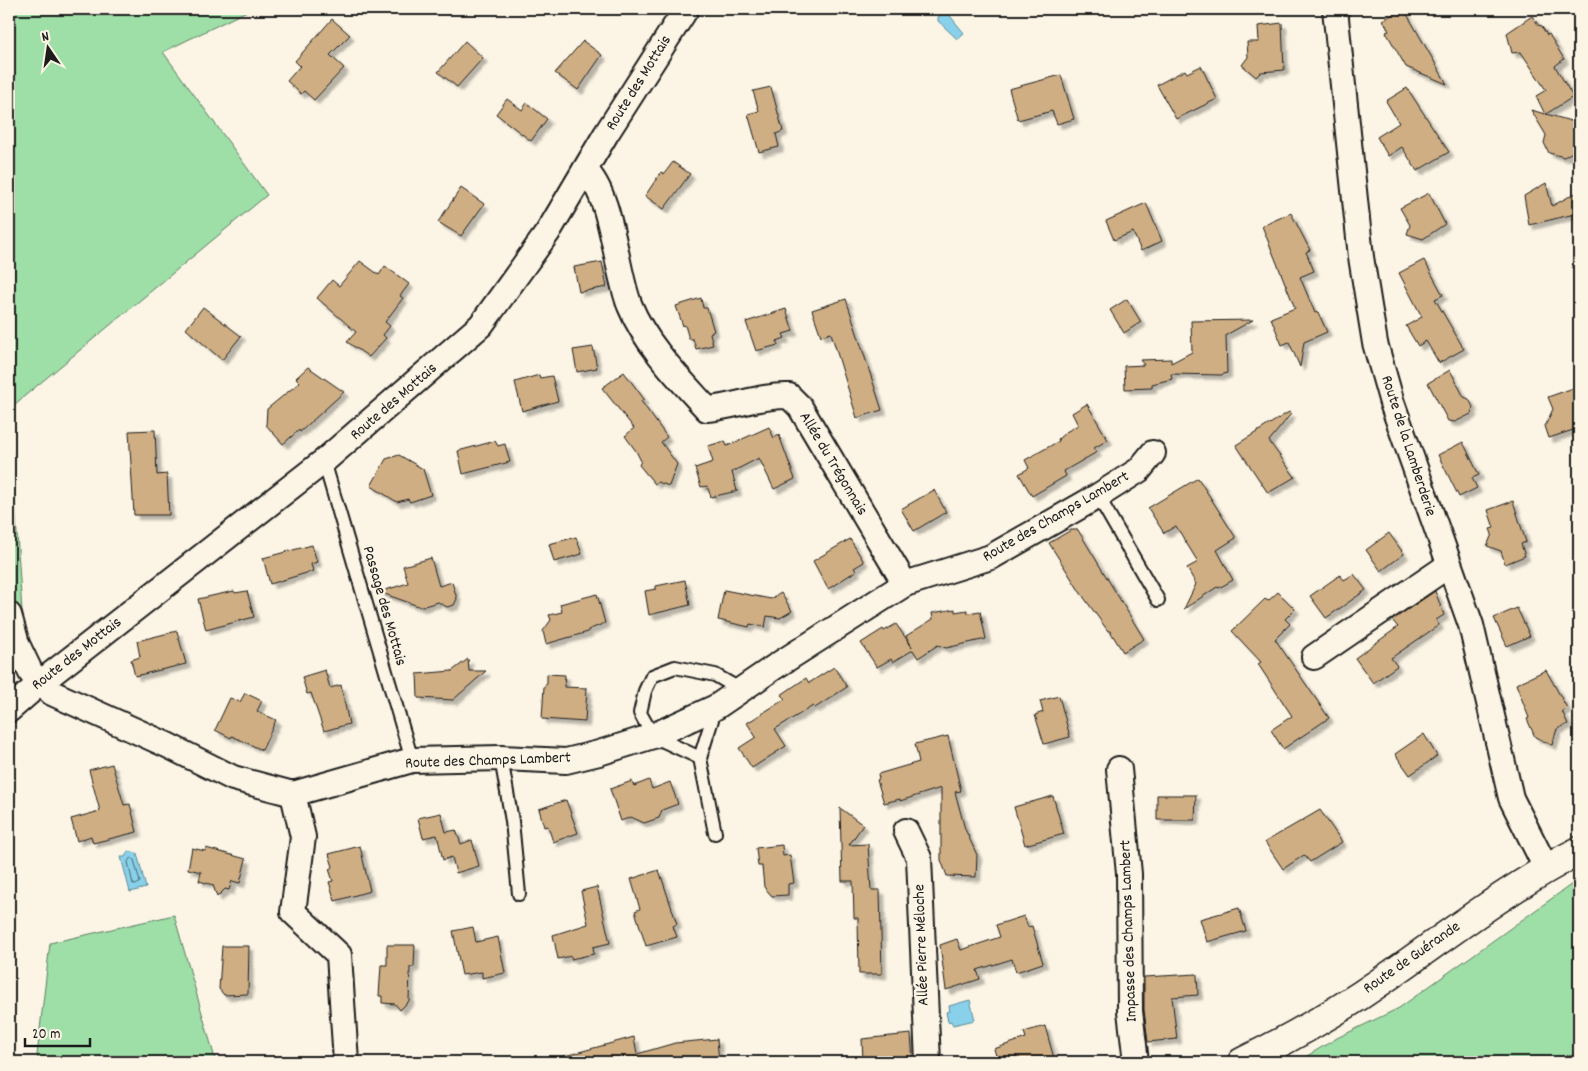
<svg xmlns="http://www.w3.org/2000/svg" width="1588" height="1071" viewBox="0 0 1588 1071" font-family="Dekko,sans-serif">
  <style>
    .green { fill: #9edea7; stroke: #5d7d62 }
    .water { fill: #89d1ea; stroke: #5d8998 }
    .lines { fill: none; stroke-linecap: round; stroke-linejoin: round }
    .shore { stroke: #48646e; stroke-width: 1 }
    .building { fill: #d0ae83; stroke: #1c1c1c; filter: url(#shadow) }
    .service-casing { stroke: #1c1c1c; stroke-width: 16 }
    .minor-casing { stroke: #1c1c1c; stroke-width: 28 }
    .tertiary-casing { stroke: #1c1c1c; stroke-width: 31 }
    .service { stroke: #fcf5e5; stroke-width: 12 }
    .minor { stroke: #fcf5e5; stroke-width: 24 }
    .tertiary { stroke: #fcf5e5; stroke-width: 28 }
    .labels { text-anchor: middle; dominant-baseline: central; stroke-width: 5; stroke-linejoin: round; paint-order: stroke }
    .street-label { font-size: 16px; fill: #1c1c1c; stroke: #fcf5e5 }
  </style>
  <defs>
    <filter id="shadow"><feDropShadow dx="4.5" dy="4.5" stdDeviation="1" flood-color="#0004"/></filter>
  </defs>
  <rect width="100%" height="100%" fill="#fcf5e5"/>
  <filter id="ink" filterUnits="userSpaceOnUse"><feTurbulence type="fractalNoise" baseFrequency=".02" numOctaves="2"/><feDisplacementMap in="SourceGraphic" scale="10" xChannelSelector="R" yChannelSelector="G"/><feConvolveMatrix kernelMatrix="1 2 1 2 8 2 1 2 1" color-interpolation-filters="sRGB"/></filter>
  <g filter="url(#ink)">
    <g class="green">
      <polygon points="9,9 251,9 163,52 267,195 9,409 23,627 9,650"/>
      <polygon points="1579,879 1579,1062 1297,1062 1337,1038 1399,1008"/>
      <polygon points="174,915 216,1062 39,1062 37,1055 50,943"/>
    </g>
    <g class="water">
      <polygon points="947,12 964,33 957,39 938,21 938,17 943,13"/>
      <polygon points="128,851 137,853 146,888 130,892 121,857 125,857"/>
      <polygon points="970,1000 975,1020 953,1025 951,1021 948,1022 946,1012 950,1011 949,1006"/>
    </g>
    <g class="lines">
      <polygon class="shore" points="131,858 134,860 140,882 136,885 133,884 128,862"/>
    </g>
    <g class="building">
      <polygon points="1402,9 1404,9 1447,84 1406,67 1386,32 1389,31 1383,20"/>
      <polygon points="1532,16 1539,26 1541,25 1547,35 1549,34 1564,59 1555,66 1573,97 1546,114 1578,123 1575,133 1579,141 1579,148 1564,157 1549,153 1544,143 1546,135 1531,110 1545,114 1536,96 1546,90 1521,52 1512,53 1507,33"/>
      <polygon points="332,19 350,35 330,55 344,68 314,100 304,91 301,94 287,81 300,66 295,61"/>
      <polygon points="1282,23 1284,70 1261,72 1256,77 1242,65 1248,57 1247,42 1259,42 1258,26"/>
      <polygon points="465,41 483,58 457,87 438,72"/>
      <polygon points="583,41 602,55 578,90 555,73"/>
      <polygon points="1201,66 1217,99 1176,119 1157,85 1185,70 1187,73"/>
      <polygon points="1061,75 1074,119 1057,124 1052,111 1018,120 1009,89"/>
      <polygon points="771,87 783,131 776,134 779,147 759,152 748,114 759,111 753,91"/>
      <polygon points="1407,88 1449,152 1417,171 1402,147 1388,156 1377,137 1399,123 1386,101"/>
      <polygon points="507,99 522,110 527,103 547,119 531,141 496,114"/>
      <polygon points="673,162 690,174 664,209 645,196 661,172 664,174"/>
      <polygon points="1546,183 1552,206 1579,191 1579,213 1529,225 1524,196"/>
      <polygon points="461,188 484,204 461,236 438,222"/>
      <polygon points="1429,193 1445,224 1423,239 1407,234 1410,225 1400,208"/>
      <polygon points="1146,203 1162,241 1141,251 1133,232 1114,240 1106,221"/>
      <polygon points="1291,213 1310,250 1306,252 1314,271 1300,277 1315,313 1318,312 1327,332 1304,342 1300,367 1289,342 1282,345 1271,318 1295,308 1262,226"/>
      <polygon points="1424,260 1443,295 1435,299 1464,349 1439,363 1426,341 1418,346 1406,326 1422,317 1399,273"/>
      <polygon points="360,261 379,275 385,266 409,284 400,296 403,298 385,322 390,326 383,335 386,338 369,357 347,342 356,332 317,298 332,280 339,286"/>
      <polygon points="602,262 607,287 579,292 574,267"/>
      <polygon points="701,298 703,308 707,308 714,331 710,333 713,345 696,349 693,339 689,339 685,325 683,326 676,306"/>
      <polygon points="846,299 882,410 857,418 831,333 821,336 812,310"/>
      <polygon points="1127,299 1141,322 1124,333 1110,310"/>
      <polygon points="203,307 241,336 222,360 186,329"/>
      <polygon points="786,309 793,331 783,334 785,338 777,341 778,345 756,351 746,322"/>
      <polygon points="1253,320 1226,335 1227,373 1221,375 1171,374 1172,379 1152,384 1152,388 1125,389 1124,366 1144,365 1140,360 1171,359 1171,363 1192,352 1191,321"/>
      <polygon points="593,347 597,368 577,372 573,350"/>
      <polygon points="308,367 344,392 300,432 299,430 283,444 266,425 267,409 300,382 296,378"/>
      <polygon points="1450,370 1464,397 1469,399 1473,407 1471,414 1455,422 1448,421 1428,383"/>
      <polygon points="624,372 644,399 641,401 667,437 661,442 677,464 669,486 658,482 655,484 639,465 641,461 636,451 625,436 634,428 602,388"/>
      <polygon points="539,375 540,378 552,376 558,401 522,411 515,382"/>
      <polygon points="1579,386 1579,428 1549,438 1545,426 1553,409 1548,397"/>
      <polygon points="1087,404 1108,440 1094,448 1097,452 1064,471 1066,476 1032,496 1019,474 1029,468 1025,460 1059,441 1058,439 1066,432 1078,425 1072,413"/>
      <polygon points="1289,412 1291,414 1269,441 1295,477 1268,493 1236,445"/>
      <polygon points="769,427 774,438 779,435 795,479 774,489 759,458 732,472 737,491 711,497 707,486 701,487 695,468 713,462 708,446 725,441 727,446"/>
      <polygon points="155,430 157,475 167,474 169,515 134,515 129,431"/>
      <polygon points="495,441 498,446 505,444 510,462 463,474 458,451"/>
      <polygon points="1463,442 1479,475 1472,478 1477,488 1459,497 1438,455"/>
      <polygon points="399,455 423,469 431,495 410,502 408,499 397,502 371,486 386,459"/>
      <polygon points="1198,478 1236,538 1217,550 1233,580 1219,588 1217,587 1184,609 1196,584 1187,568 1198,562 1176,526 1164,533 1148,508"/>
      <polygon points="934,490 946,512 914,531 901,509"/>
      <polygon points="1513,501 1526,542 1521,544 1525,556 1505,564 1501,551 1487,546 1492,534 1490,529 1494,528 1488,510"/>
      <polygon points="1071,530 1078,530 1144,639 1123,652 1110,631 1108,631 1080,592 1049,543"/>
      <polygon points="1389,533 1404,554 1381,571 1366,550"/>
      <polygon points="576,537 582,554 554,562 549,544"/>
      <polygon points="850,539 864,562 854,568 856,571 828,589 813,561"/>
      <polygon points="312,545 317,562 311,564 313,571 270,584 263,558"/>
      <polygon points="431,558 439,586 452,582 457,599 454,605 447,607 438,602 421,607 379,592 408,583 403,566"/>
      <polygon points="1354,574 1366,590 1326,618 1310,596 1340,575 1344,580"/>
      <polygon points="685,580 690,605 649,615 645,591 656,589 656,586"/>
      <polygon points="724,590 771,599 781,593 792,611 780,618 767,616 765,627 750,624 749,627 718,620"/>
      <polygon points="234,591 235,593 247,591 254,617 206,630 198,599"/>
      <polygon points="1435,591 1444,615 1436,620 1439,625 1391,658 1397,666 1373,683 1355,658 1398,627 1392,620"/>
      <polygon points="1278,592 1295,609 1285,619 1290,624 1275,639 1329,718 1283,749 1271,730 1292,716 1258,664 1261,662 1232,631 1265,599 1268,601"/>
      <polygon points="597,594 605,623 588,630 588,632 546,644 543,631 551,620 549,615 562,612 560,604"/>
      <polygon points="1517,608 1530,636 1507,646 1494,618"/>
      <polygon points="955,609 955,612 967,610 968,613 980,611 986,639 946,648 938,645 918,658 913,650 893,662 891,659 877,667 861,643 883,629 884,631 896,624 912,647 906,636 933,619 932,613"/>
      <polygon points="177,631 186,664 135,676 131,660 140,657 137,641"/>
      <polygon points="468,659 469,671 486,671 453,700 418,698 417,674 452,671"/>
      <polygon points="834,667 847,687 815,708 813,706 775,729 786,746 752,768 739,748 756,737 747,723 785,699 781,695 806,678 809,683"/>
      <polygon points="325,670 330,688 341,685 349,724 324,731 311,693 307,694 302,677"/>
      <polygon points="1546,670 1567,708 1562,711 1568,724 1557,729 1552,745 1535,737 1527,719 1529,718 1516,684"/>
      <polygon points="547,674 565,675 564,687 587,688 585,722 542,719 544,686 547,684"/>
      <polygon points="245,693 262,701 257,711 276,720 262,750 232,736 231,738 215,730 230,698 240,702"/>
      <polygon points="1059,696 1070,737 1044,744 1035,715 1043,712 1040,701"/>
      <polygon points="1424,734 1437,756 1410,775 1395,754"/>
      <polygon points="948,736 961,791 955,792 965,829 977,855 976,877 947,876 941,860 941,788 900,801 900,799 884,803 877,780 879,779 878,774 919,762 915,744"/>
      <polygon points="112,764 124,805 130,804 137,832 93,843 91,836 77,841 71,819 100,811 89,770"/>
      <polygon points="649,780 652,789 670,782 678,804 662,810 659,818 644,823 631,817 621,821 610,789 632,781 634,786"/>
      <polygon points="1157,795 1196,795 1195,820 1157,820"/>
      <polygon points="1053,796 1064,834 1025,845 1014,807"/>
      <polygon points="566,800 578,833 553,842 548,826 544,827 539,809"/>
      <polygon points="840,808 863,825 849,845 868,844 871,890 880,890 882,974 859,974 858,918 854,918 853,881 842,881"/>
      <polygon points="1320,810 1342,842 1310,862 1304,855 1283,869 1265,842"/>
      <polygon points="441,813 446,832 456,830 461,844 472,840 479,866 456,873 452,857 443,860 437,835 423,838 418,818"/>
      <polygon points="782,845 783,856 790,855 794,883 788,884 788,895 772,896 764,887 762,866 758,866 756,848"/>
      <polygon points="360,846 370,891 335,901 329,882 333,881 329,869 333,867 329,854"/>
      <polygon points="192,848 205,851 206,848 246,859 240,883 232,881 229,890 225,889 217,897 213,885 199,881 201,872 188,869"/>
      <polygon points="659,870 677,924 673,926 677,937 646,946 635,911 640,909 631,879"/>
      <polygon points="597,887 610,943 593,947 594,954 571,959 571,956 558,959 553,935 588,924 581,891"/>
      <polygon points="1239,908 1246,931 1207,942 1200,919"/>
      <polygon points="1024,916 1028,927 1032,926 1043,963 1016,972 1012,959 977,970 980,979 946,990 940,945 957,939 961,950 1000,937 996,925"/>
      <polygon points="473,927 476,942 498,937 505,973 482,978 482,972 462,975 453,931"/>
      <polygon points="387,945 415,945 414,967 410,967 409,1001 400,1010 395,1004 382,1003 382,996 379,996 381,965 387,965"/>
      <polygon points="222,946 249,946 248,994 224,995 219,989"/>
      <polygon points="1197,974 1198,995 1172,997 1177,1039 1148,1042 1144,1010 1144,977"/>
      <polygon points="1045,1026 1055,1062 998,1062 994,1049 1026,1038 1024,1032"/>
      <polygon points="911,1034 913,1062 863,1062 862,1039"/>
      <polygon points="634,1037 637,1054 675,1043 717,1039 719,1062 561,1062 561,1057"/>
    </g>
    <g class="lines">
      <defs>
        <g id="service">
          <polyline points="324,461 412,760"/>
          <polyline points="1098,496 1158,600"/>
          <polyline points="716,707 700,758 653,736 640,713 645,691 652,676 675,667 715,675 741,690"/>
          <polyline points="501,758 512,821 519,894"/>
          <polyline points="700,758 715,833"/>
        </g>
        <g id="minor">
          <polyline points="1335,9 1361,257 1375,343 1392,403 1471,625 1511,798 1546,868"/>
          <path d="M585,170C613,196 615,270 630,306C646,345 679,378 707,409C735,407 760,395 789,396L800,407L905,584"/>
          <polyline points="9,615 17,644 31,673 52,693 167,745 233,778 293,794 412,760 501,758 566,761 599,753 653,736 716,707 776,666 905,584 991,557 1098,496 1139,470 1153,453"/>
          <polyline points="1314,657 1449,565"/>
          <polyline points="9,710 40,683 324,461 481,325 548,232 606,134 686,9"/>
          <polyline points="1119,769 1129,874 1130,1011 1136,1062"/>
          <polyline points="293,794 303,837 293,912 339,955 346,1062"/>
          <polyline points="906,831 919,858 928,1062"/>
        </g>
        <path id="tertiary" d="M1242,1062C1291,1038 1339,1011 1383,980C1448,935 1509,887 1579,851"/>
      </defs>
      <use href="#service" class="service-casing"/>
      <use href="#minor" class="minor-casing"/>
      <use href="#tertiary" class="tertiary-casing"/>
      <use href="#service" class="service"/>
      <use href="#minor" class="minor"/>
      <use href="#tertiary" class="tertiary"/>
    </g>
  </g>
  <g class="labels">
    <g class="street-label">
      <text transform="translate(639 83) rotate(-58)">Route des Mottais</text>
      <text transform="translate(394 402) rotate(-41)">Route des Mottais</text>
      <text transform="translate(1408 446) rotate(72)">Route de la Lamberderie</text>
      <text transform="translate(833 464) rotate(59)">Allée du Trégonnais</text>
      <text transform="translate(1056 517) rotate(-30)">Route des Champs Lambert</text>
      <text transform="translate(384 606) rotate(74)">Passage des Mottais</text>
      <text transform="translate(77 654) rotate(-38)">Route des Mottais</text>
      <text transform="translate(488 761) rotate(-2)">Route des Champs Lambert</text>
      <text transform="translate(1129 931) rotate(-92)">Impasse des Champs Lambert</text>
      <text transform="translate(922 945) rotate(-92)">Allée Pierre Méloche</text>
      <text transform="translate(1412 958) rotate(-35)">Route de Guérande</text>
    </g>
  </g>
  <rect width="1588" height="1071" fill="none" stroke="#fcf5e5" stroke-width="30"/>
  <rect x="15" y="15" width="1558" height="1041" fill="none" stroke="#1c1c1c" stroke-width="2" filter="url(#ink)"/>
  <g transform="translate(48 48) rotate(347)" stroke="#fcf5e5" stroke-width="4" paint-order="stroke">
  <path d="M0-4L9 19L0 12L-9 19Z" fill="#1c1c1c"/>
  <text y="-8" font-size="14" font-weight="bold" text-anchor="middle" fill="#1c1c1c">N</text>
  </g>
  <path d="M25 1038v8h65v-8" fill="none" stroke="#1c1c1c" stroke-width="2.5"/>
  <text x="32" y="1038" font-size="15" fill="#1c1c1c" stroke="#fcf5e5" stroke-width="4" paint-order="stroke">20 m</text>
</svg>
